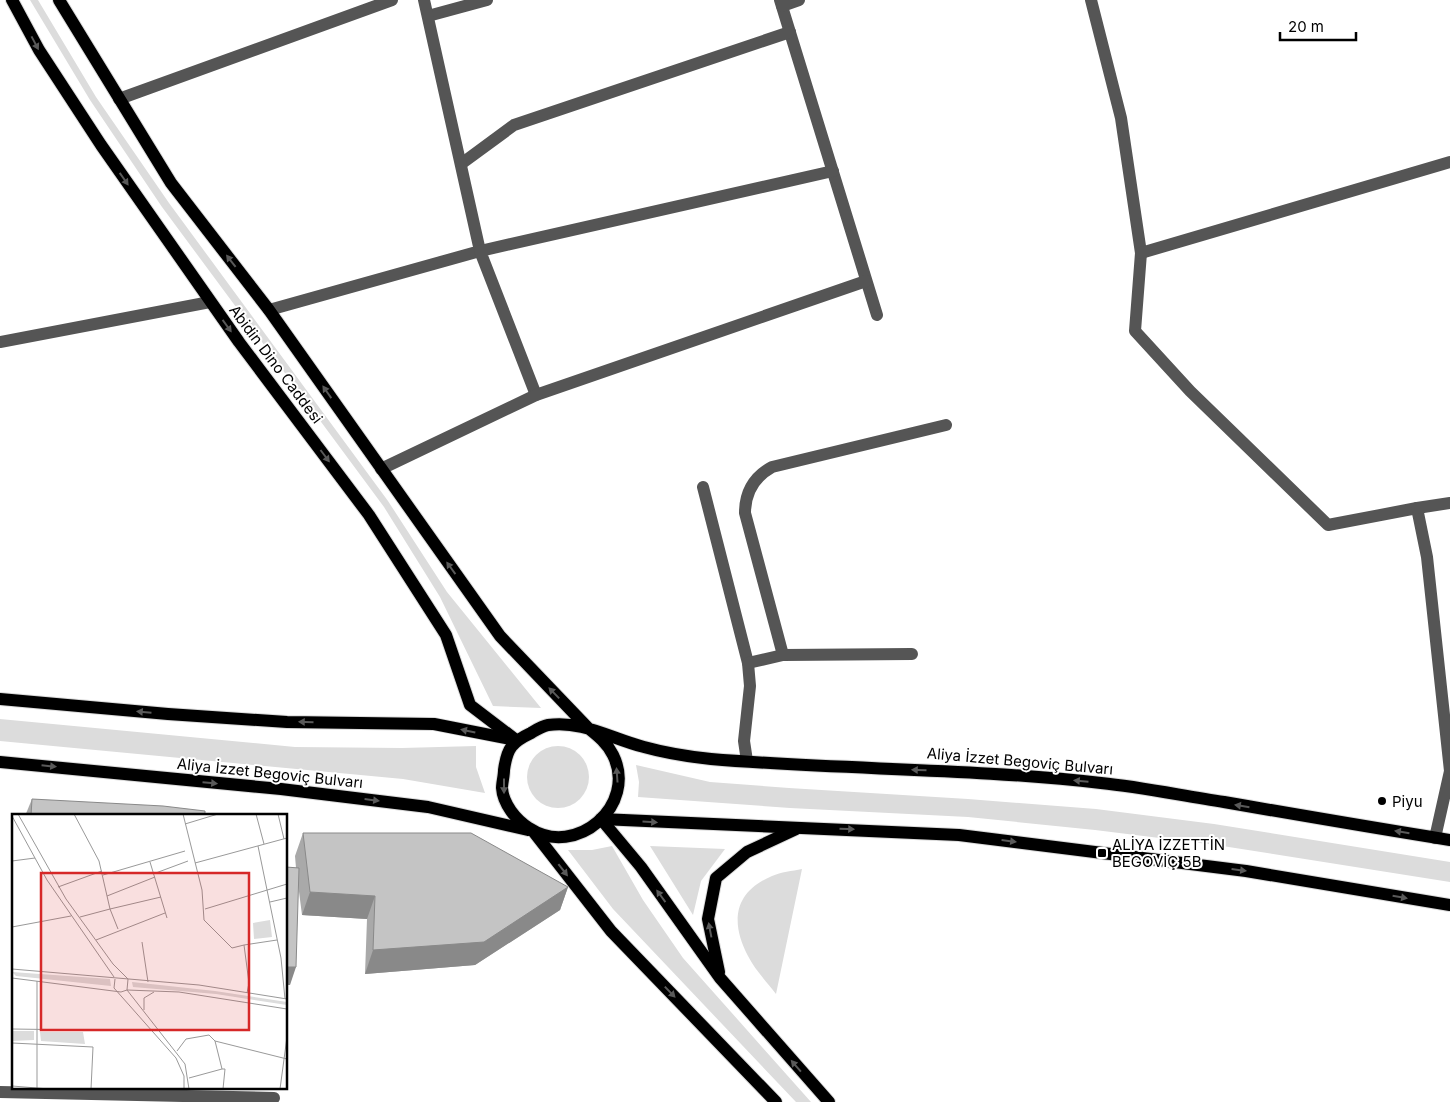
<svg xmlns="http://www.w3.org/2000/svg" width="1450" height="1102" viewBox="0 0 1450 1102" font-family="Inter,sans-serif">
  <style>
    .green { fill: #dcdcdc }
    .lines { fill: none; stroke-linecap: round; stroke-linejoin: round }
    .major-casing { stroke: #dbdbdb; stroke-width: 14 }
    .minor { stroke: #555; stroke-width: 12 }
    .major { stroke: #000; stroke-width: 12 }
    .wall { fill: #a9a9a9 }
    .shaded-wall { fill: #898989 }
    .building { fill: #c4c4c4; stroke: #898989 }
    .oneway { fill: #595959 }
    .poi-dot { fill: #000; stroke: #fff; stroke-width: 2 }
    .labels { text-anchor: middle; dominant-baseline: central; stroke-width: 4; stroke-linejoin: round; paint-order: stroke }
    .street-label { font-size: 15px; fill: #000; stroke: #fff }
    .poi-label { font-size: 15px; fill: #000; stroke: #fff; text-anchor: start }
    .inset-road { fill: none; stroke: #999; stroke-width: 1 }
    .view { fill: #d62828; fill-opacity: 0.15; stroke: #d62828; stroke-width: 2.5 }
    .inset-edge { fill: none; stroke: #000; stroke-width: 2.5 }
  </style>
  <rect width="100%" height="100%" fill="#fff"/>
  <g class="green">
    <polygon points="30,0 38,0 96,97 169,203 388,501 447,592 541,708 493,706 440,597 384,507 162,207 90,100"/>
    <polygon points="0,719 295,747 402,748 476,746 476,767 485,793 403,779 0,741"/>
    <circle cx="558" cy="777" r="31"/>
    <polygon points="636,765 710,782 789,788 968,799 1096,809 1214,824 1450,862 1450,882 1216,845 1095,830 968,817 790,808 638,797 639,782"/>
    <polygon points="612,846 643,900 683,958 811,1102 796,1102 613,909 568,850 592,850"/>
    <polygon points="650,846 725,849 701,881 693,915"/>
    <path d="M802,869L776,994C767,982 755,970 748,956C730,922 734,892 772,876C781,872 792,871 802,869Z"/>
  </g>
  <g class="lines">
    <defs>
      <g id="major">
        <polyline points="12,0 39,50 101,145 239,342 369,515 446,635 470,705 516,740"/>
        <path d="M59,0L171,183L269,310L500,636L588,728C598,736 607,743 613,755C638,805 576,859 529,828C516,820 503,804 502,788C502,783 504,776 504,770C507,748 512,742 531,733C536,730 542,726 548,725C582,720 612,739 644,747C662,752 692,757 711,759C841,770 971,768 1101,783C1142,787 1183,796 1224,802C1299,815 1374,828 1450,840"/>
        <polyline points="0,699 168,714 287,722 434,724 511,739"/>
        <polyline points="0,762 281,789 428,807 528,830"/>
        <polyline points="601,819 959,835 1246,871 1450,905"/>
        <polyline points="601,819 641,867 720,978 829,1102"/>
        <polyline points="533,831 611,931 776,1102"/>
        <polyline points="719,972 708,919 716,878 747,852 796,829"/>
      </g>
    </defs>
    <use href="#major" class="major-casing"/>
    <g class="minor">
      <polyline points="780,0 877,315"/>
      <polyline points="1091,0 1121,118 1141,253 1135,331 1190,391 1328,525 1417,508 1427,557 1450,771 1435,838"/>
      <polyline points="782,6 799,0"/>
      <polyline points="428,16 487,0"/>
      <polyline points="119,99 392,0"/>
      <polyline points="461,164 514,125 790,32"/>
      <polyline points="1141,253 1450,162"/>
      <polyline points="269,310 480,251 424,0"/>
      <polyline points="0,342 210,302"/>
      <polyline points="536,395 480,251 833,171"/>
      <polyline points="381,469 536,395 866,281"/>
      <polyline points="703,487 748,663 750,686 744,741 747,761"/>
      <polyline points="1417,508 1450,503"/>
      <path d="M783,655L745,513C745,492 754,477 772,467L946,425"/>
      <polyline points="748,663 783,655 912,654"/>
      <polyline points="0,1092 274,1098"/>
    </g>
    <use href="#major" class="major"/>
  </g>
  <g class="wall">
    <polygon points="32,799 205,816 25,816"/>
    <polygon points="303,833 568,887 560,910 475,965 365,974 367,919 302,915 298,884 290,985 286,985 286,867 296,868 295,856"/>
  </g>
  <g class="shaded-wall">
    <polygon points="568,887 560,910 475,965 365,974 373,950"/>
    <polygon points="310,892 375,896 367,919 302,915"/>
    <polygon points="286,967 296,967 290,985 286,985"/>
  </g>
  <g class="building">
    <polygon points="32,799 163,806 205,811 205,816 31,816"/>
    <polygon points="303,833 471,833 568,887 484,942 373,950 375,896 310,892"/>
    <polygon points="286,867 299,868 296,967 286,967"/>
  </g>
  <defs><path id="oneway-solid" d="M-6-.8H1V-3.2L6.5 0L1 3.2V.8H-6Z" transform="scale(1.25)"/></defs>
  <g class="oneway">
    <use href="#oneway-solid" transform="translate(35 43) rotate(62)"/>
    <use href="#oneway-solid" transform="translate(124 179) rotate(55)"/>
    <use href="#oneway-solid" transform="translate(231 261) rotate(-128)"/>
    <use href="#oneway-solid" transform="translate(227 326) rotate(54)"/>
    <use href="#oneway-solid" transform="translate(327 392) rotate(-125)"/>
    <use href="#oneway-solid" transform="translate(325 456) rotate(53)"/>
    <use href="#oneway-solid" transform="translate(451 568) rotate(-126)"/>
    <use href="#oneway-solid" transform="translate(554 693) rotate(-134)"/>
    <use href="#oneway-solid" transform="translate(144 712) rotate(-175)"/>
    <use href="#oneway-solid" transform="translate(306 722) rotate(-179)"/>
    <use href="#oneway-solid" transform="translate(468 731) rotate(-168)"/>
    <use href="#oneway-solid" transform="translate(49 766) rotate(6)"/>
    <use href="#oneway-solid" transform="translate(919 770) rotate(-178)"/>
    <use href="#oneway-solid" transform="translate(617 775) rotate(-94)"/>
    <use href="#oneway-solid" transform="translate(1081 781) rotate(-175)"/>
    <use href="#oneway-solid" transform="translate(210 783) rotate(5)"/>
    <use href="#oneway-solid" transform="translate(504 786) rotate(90)"/>
    <use href="#oneway-solid" transform="translate(372 800) rotate(7)"/>
    <use href="#oneway-solid" transform="translate(1242 806) rotate(-171)"/>
    <use href="#oneway-solid" transform="translate(650 822) rotate(3)"/>
    <use href="#oneway-solid" transform="translate(847 829) rotate(2)"/>
    <use href="#oneway-solid" transform="translate(1402 832) rotate(-171)"/>
    <use href="#oneway-solid" transform="translate(1009 841) rotate(7)"/>
    <use href="#oneway-solid" transform="translate(563 870) rotate(52)"/>
    <use href="#oneway-solid" transform="translate(1239 870) rotate(7)"/>
    <use href="#oneway-solid" transform="translate(661 896) rotate(-126)"/>
    <use href="#oneway-solid" transform="translate(1400 897) rotate(10)"/>
    <use href="#oneway-solid" transform="translate(710 930) rotate(-101)"/>
    <use href="#oneway-solid" transform="translate(670 992) rotate(46)"/>
    <use href="#oneway-solid" transform="translate(796 1066) rotate(-131)"/>
  </g>
  <g class="poi-dot">
    <circle cx="1382" cy="801" r="5"/>
    <rect x="1097" y="848" width="10" height="10" rx="2.5"/>
  </g>
  <g class="labels">
    <g class="street-label">
      <text transform="translate(276 364) rotate(53)">Abidin Dino Caddesi</text>
      <text transform="translate(1020 761) rotate(5)">Aliya İzzet Begoviç Bulvarı</text>
      <text transform="translate(270 773) rotate(6)">Aliya İzzet Begoviç Bulvarı</text>
    </g>
    <g class="poi-label">
      <text x="1392" y="801">Piyu</text>
      <text x="1112" y="844">ALİYA İZZETTİN<tspan x="1112" dy="17">BEGOVİÇ 5B</tspan></text>
    </g>
  </g>
  <g transform="translate(12 814)">
    <rect width="275" height="275" fill="#fff"/>
    <path d="M258,106L260,123L242,125L241,109ZM0,158L98,165L99,172L4,162ZM120,168L203,177L275,188V191L204,180L121,173ZM0,217H22V226L0,227ZM28,218H71L73,230L29,227Z" fill="#dcdcdc"/>
    <path class="inset-road" d="M6,0L54,85L101,150L116,165L115,176M62,0L87,47L98,95L68,103M171,0L190,76L192,106L220,134L232,131L237,169L235,179M244,0L252,30M266,0L272,25M0,2L35,66L102,163M173,10L206,0M246,32L269,144L273,185M0,47L23,44M138,48L155,104M183,49L275,24M141,60L176,47M91,61L173,37M46,73L90,57M95,82L143,63M258,88L275,84M193,95L275,70M0,113L59,102M106,115L98,95L149,83M84,126L153,99M130,128L136,168M232,131L265,126M0,155L187,171L275,185M0,164L109,178L115,176L167,178L275,195M103,165L102,174L164,244L172,262V275M115,176L173,250L177,275M132,196V184L142,178M0,215L69,216M203,227L275,245M0,229L81,233L79,275M165,237L174,225L197,221L203,227L210,255L177,264M210,255H213L211,275M0,272L37,275M25,275V167M268,275L275,223"/>
    <path class="view" d="M29,59H237V216H29Z"/>
    <rect width="275" height="275" class="inset-edge"/>
  </g>
  <path d="M1280 32v8h76v-8" fill="none" stroke="#000000" stroke-width="2.5"/>
  <text x="1288" y="32" font-size="15" fill="#000000" stroke="#ffffff" stroke-width="4" paint-order="stroke">20 m</text>
</svg>
